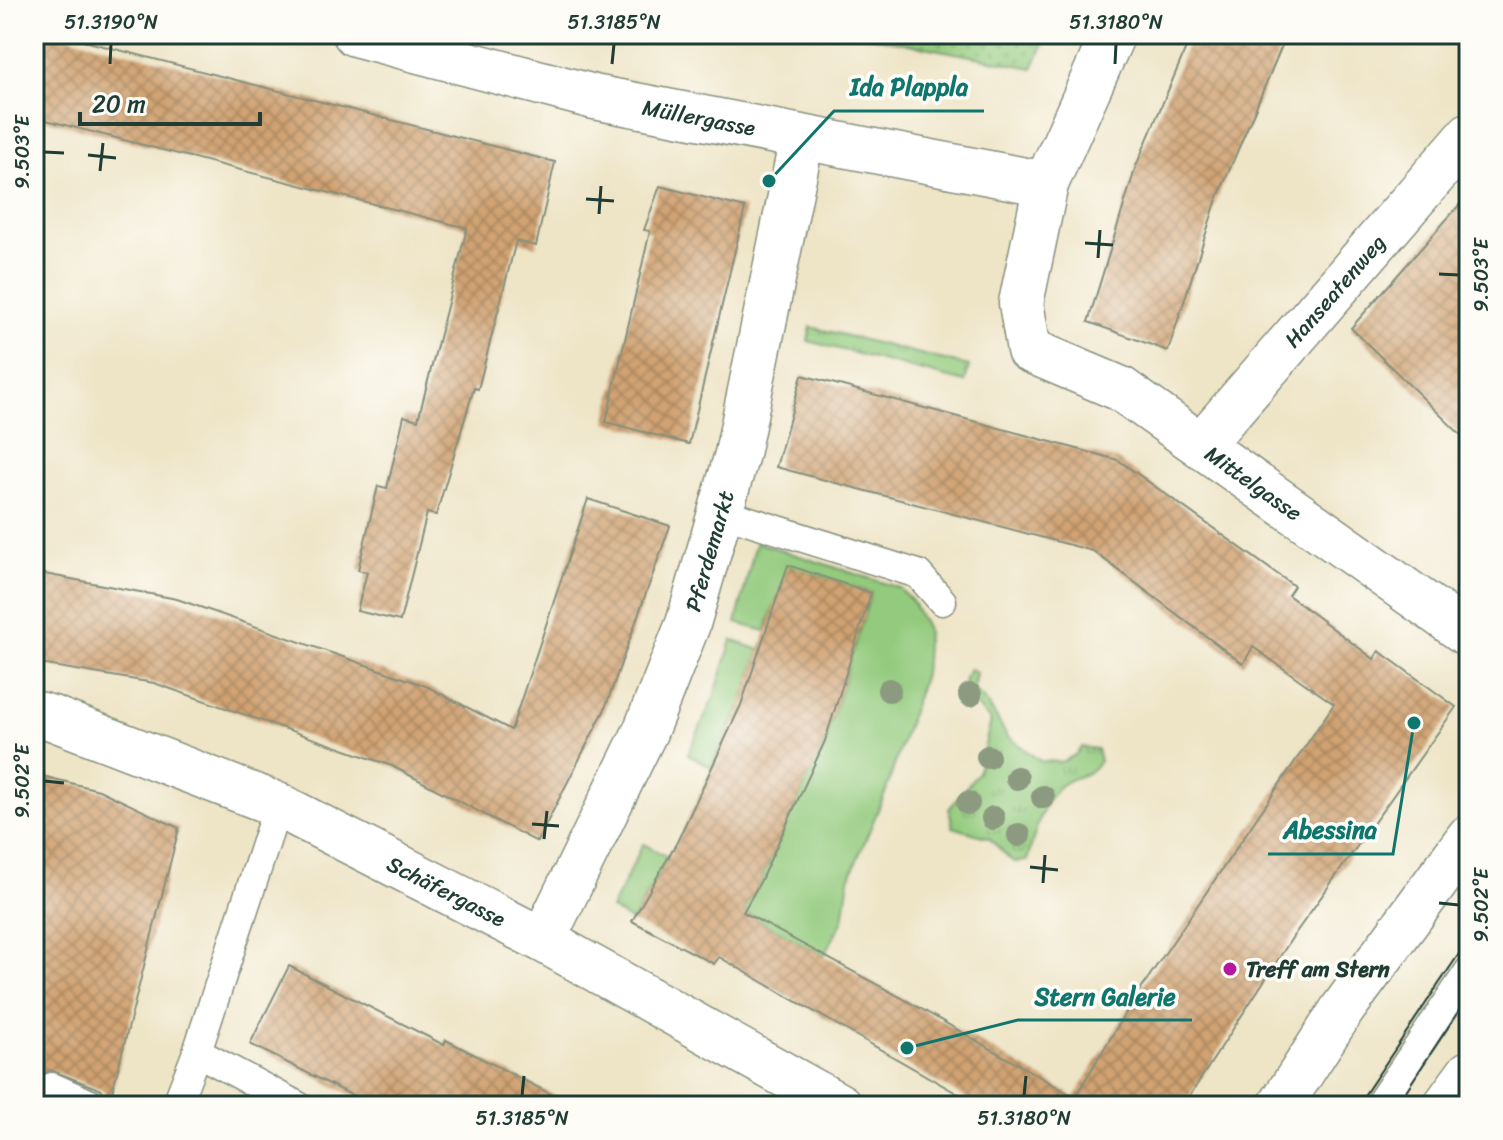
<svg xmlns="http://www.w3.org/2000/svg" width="1503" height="1140" viewBox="0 0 1503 1140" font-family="Sriracha,sans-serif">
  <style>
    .grass { fill: url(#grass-tufts); stroke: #598458; stroke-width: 2 }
    .park { fill: url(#park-dots); stroke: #598458; stroke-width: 2 }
    .garden { fill: #93ca7d; stroke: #598458; stroke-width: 2 }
    .building { fill: url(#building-cross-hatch) }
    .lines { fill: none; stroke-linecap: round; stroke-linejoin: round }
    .service-casing { stroke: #86907d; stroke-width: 31 }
    .minor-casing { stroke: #86907d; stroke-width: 47 }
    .secondary-casing { stroke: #86907d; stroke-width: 47 }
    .service { stroke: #fff; stroke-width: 28 }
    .minor { stroke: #fff; stroke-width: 44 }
    .secondary { stroke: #fff; stroke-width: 44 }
    .tram { stroke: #1f3d34; stroke-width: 2 }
    .tree { fill: #8c9b80 }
    .ticks { fill: none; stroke: #1f3d34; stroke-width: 3 }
    .poi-dot { fill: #b5179e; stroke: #fdfcf7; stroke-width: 3 }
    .labels { text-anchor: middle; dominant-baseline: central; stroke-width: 7; stroke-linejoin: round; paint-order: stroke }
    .street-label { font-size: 22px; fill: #1f3d34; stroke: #fdfcf7 }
    .poi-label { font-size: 22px; font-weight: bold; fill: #1f3d34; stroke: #fdfcf7; text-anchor: start }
    .leader { fill: none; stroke: #0f766e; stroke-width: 3 }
    .callout-dot { fill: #0f766e; stroke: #fdfcf7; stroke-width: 3 }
    .callout-label { font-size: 24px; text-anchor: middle; font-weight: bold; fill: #0f766e; stroke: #fdfcf7; stroke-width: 7; stroke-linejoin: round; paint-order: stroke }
    .neatline { fill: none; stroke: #1f3d34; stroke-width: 3 }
    .ticks-label { font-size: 20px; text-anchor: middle; fill: #1f3d34 }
  </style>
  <defs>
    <pattern id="grass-tufts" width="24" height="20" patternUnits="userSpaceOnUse" patternTransform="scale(2)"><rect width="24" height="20" fill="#93ca7d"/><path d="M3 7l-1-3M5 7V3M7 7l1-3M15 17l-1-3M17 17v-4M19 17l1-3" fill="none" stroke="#77a567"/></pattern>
    <pattern id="park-dots" width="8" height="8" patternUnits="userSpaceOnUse" patternTransform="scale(2)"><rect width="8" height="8" fill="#93ca7d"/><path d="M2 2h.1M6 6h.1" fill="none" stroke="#77a567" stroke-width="1.8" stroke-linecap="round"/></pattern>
    <pattern id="building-cross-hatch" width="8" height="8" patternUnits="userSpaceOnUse" patternTransform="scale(2)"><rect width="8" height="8" fill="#d1a373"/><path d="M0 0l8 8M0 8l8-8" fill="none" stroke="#a9865f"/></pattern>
  </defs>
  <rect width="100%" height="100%" fill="#fdfcf7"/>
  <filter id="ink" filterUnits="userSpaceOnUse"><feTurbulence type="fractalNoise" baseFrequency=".0125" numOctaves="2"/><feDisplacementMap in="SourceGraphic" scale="16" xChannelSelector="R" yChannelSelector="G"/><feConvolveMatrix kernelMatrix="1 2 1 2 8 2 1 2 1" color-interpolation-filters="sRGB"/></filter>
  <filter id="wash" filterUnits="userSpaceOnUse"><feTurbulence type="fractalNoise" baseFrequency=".006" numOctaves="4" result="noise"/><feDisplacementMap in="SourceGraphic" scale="32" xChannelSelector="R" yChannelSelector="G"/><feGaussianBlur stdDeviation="1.8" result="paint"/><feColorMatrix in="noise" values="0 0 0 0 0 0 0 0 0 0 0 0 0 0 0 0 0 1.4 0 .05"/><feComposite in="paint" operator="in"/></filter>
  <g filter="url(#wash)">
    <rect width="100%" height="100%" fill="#eee4c6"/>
    <g class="grass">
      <polygon points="811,327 969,366 965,382 808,341"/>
      <path d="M970,669L976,673L973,689L989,705L1007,736L1040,761L1062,762L1075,755L1082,747L1097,749L1100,761C1087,779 1080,773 1064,783C1043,796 1033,839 1027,861L1013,862L989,838L953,827L949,809L978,772L991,721L975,705L963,697L965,677Z"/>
    </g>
    <polygon class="park" points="857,34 1048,34 1033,68"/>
    <g class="garden">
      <polygon points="756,542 899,588 912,601 927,630 924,674 886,791 849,879 843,920 824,956 743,912 760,882 825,741 871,593 789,566 765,631 736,623"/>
      <polygon points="732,640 760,650 741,705 711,767 688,754 714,697"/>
      <polygon points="643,844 668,857 632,921 611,909"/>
    </g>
    <g id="blocks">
      <g class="building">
        <polygon points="34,34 57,34 555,162 536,246 516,241 478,389 474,388 436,515 427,513 400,621 357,611 367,572 358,570 378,486 387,488 404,416 418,420 467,228 34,117"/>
        <polygon points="1192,34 1287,34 1217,199 1168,351 1088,322 1136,166"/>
        <polygon points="660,186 745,208 689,444 606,422 650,231 644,230"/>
        <polygon points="1469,194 1469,443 1351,328"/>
        <polygon points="802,375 1118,460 1294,586 1288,595 1374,659 1379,651 1456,707 1292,938 1183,1106 979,1106 719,957 714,964 632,921 677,842 741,705 788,565 871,593 825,741 760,882 743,912 902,998 1075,1097 1136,996 1334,704 1253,647 1243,664 1093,551 776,467"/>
        <polygon points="588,499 670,526 604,711 537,842 392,766 154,683 34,663 34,572 177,599 426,686 511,730"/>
        <polygon points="34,774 99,790 179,828 110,1100 102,1090 51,1070 41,1074 35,1088 39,1098 53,1106 34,1106"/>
        <polygon points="289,966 444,1045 446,1040 574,1106 373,1106 250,1044"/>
      </g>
    </g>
  </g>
  <g filter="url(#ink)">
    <use href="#blocks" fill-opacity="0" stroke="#86907d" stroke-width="2"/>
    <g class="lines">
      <defs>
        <g id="service">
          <polyline points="721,512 918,574 942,601"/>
          <polyline points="197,1052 298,1106"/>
          <polyline points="52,1087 95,1106"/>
          <polyline points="176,1106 197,1052 278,805"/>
          <polyline points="1378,1106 1469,971"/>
        </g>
        <g id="minor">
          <path id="s1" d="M355,34L594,97L1046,184"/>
          <path id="s2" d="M1113,34L1046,184L1021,303L1029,350L1121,389L1469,635"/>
          <path id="s3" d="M1201,445L1469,135"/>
          <path id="s4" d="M34,713L52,718L278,805L543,940L840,1106"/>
          <path id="s5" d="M543,940L645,732L688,624L737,454L802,138"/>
        </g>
        <g id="secondary">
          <polyline points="1280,1106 1342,1010 1469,837"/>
          <polyline points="1445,1106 1469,1073"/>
        </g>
      </defs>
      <use href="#service" class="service-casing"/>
      <use href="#minor" class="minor-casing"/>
      <use href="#secondary" class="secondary-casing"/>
      <use href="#service" class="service"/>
      <use href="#minor" class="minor"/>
      <use href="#secondary" class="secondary"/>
      <g class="tram">
        <polyline points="1357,1106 1469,939"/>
        <polyline points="1396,1106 1469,995"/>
      </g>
    </g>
    <g class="tree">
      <circle cx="889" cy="690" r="12"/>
      <circle cx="970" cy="695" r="12"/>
      <circle cx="988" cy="757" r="12"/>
      <circle cx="1017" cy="778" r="12"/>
      <circle cx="1043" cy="797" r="12"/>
      <circle cx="968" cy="803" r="12"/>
      <circle cx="993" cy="818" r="12"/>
      <circle cx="1019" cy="835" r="12"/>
    </g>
  </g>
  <path class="ticks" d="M110,64L111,44M612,64L614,44M1115,64L1116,44M44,152L64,153M88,155L116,158M100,171L103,143M586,199L614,201M599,214L601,186M1085,243L1113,245M1098,258L1100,230M1439,274L1459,275M44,781L64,783M532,824L559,826M544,839L547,811M1030,867L1058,870M1043,883L1045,855M1439,903L1459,905M522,1096L524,1076M1024,1096L1026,1076"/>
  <circle class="poi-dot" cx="1230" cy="969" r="8"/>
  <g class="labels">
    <g class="street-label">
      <text stroke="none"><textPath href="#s1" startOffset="354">Müllergasse</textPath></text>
      <text stroke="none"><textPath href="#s3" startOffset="204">Hanseatenweg</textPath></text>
      <text stroke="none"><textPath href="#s2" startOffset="596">Mittelgasse</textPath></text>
      <text stroke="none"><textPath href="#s5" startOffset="424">Pferdemarkt</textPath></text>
      <text stroke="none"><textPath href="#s4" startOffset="450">Schäfergasse</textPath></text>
    </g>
    <g class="poi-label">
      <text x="1246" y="969">Treff am Stern</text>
    </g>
  </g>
  <path class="leader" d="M769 181L834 111H984M1414 723L1393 854H1268M907 1048L1018 1020H1192"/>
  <g class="callout-dot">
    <circle cx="769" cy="181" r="8"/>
    <circle cx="1414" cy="723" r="8"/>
    <circle cx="907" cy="1048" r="8"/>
  </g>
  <g class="callout-label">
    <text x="909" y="95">Ida Plappla</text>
    <text x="1330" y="838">Abessina</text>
    <text x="1105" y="1005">Stern Galerie</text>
  </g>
  <rect width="1503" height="1140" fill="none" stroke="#fdfcf7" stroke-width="88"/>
  <path d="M80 112v12h180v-12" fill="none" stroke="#1f3d34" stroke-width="4"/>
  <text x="92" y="112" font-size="24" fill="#1f3d34" stroke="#fdfcf7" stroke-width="6" paint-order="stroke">20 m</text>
  <rect x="44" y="44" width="1415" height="1052" class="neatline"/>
  <g class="ticks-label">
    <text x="111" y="29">51.3190°N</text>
    <text x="614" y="29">51.3185°N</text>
    <text x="1116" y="29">51.3180°N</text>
    <text transform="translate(22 152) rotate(-90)" y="7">9.503°E</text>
    <text transform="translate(1481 275) rotate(-90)" y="7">9.503°E</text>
    <text transform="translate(22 781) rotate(-90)" y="7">9.502°E</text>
    <text transform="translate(1481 905) rotate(-90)" y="7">9.502°E</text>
    <text x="522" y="1125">51.3185°N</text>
    <text x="1024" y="1125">51.3180°N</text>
  </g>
</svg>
